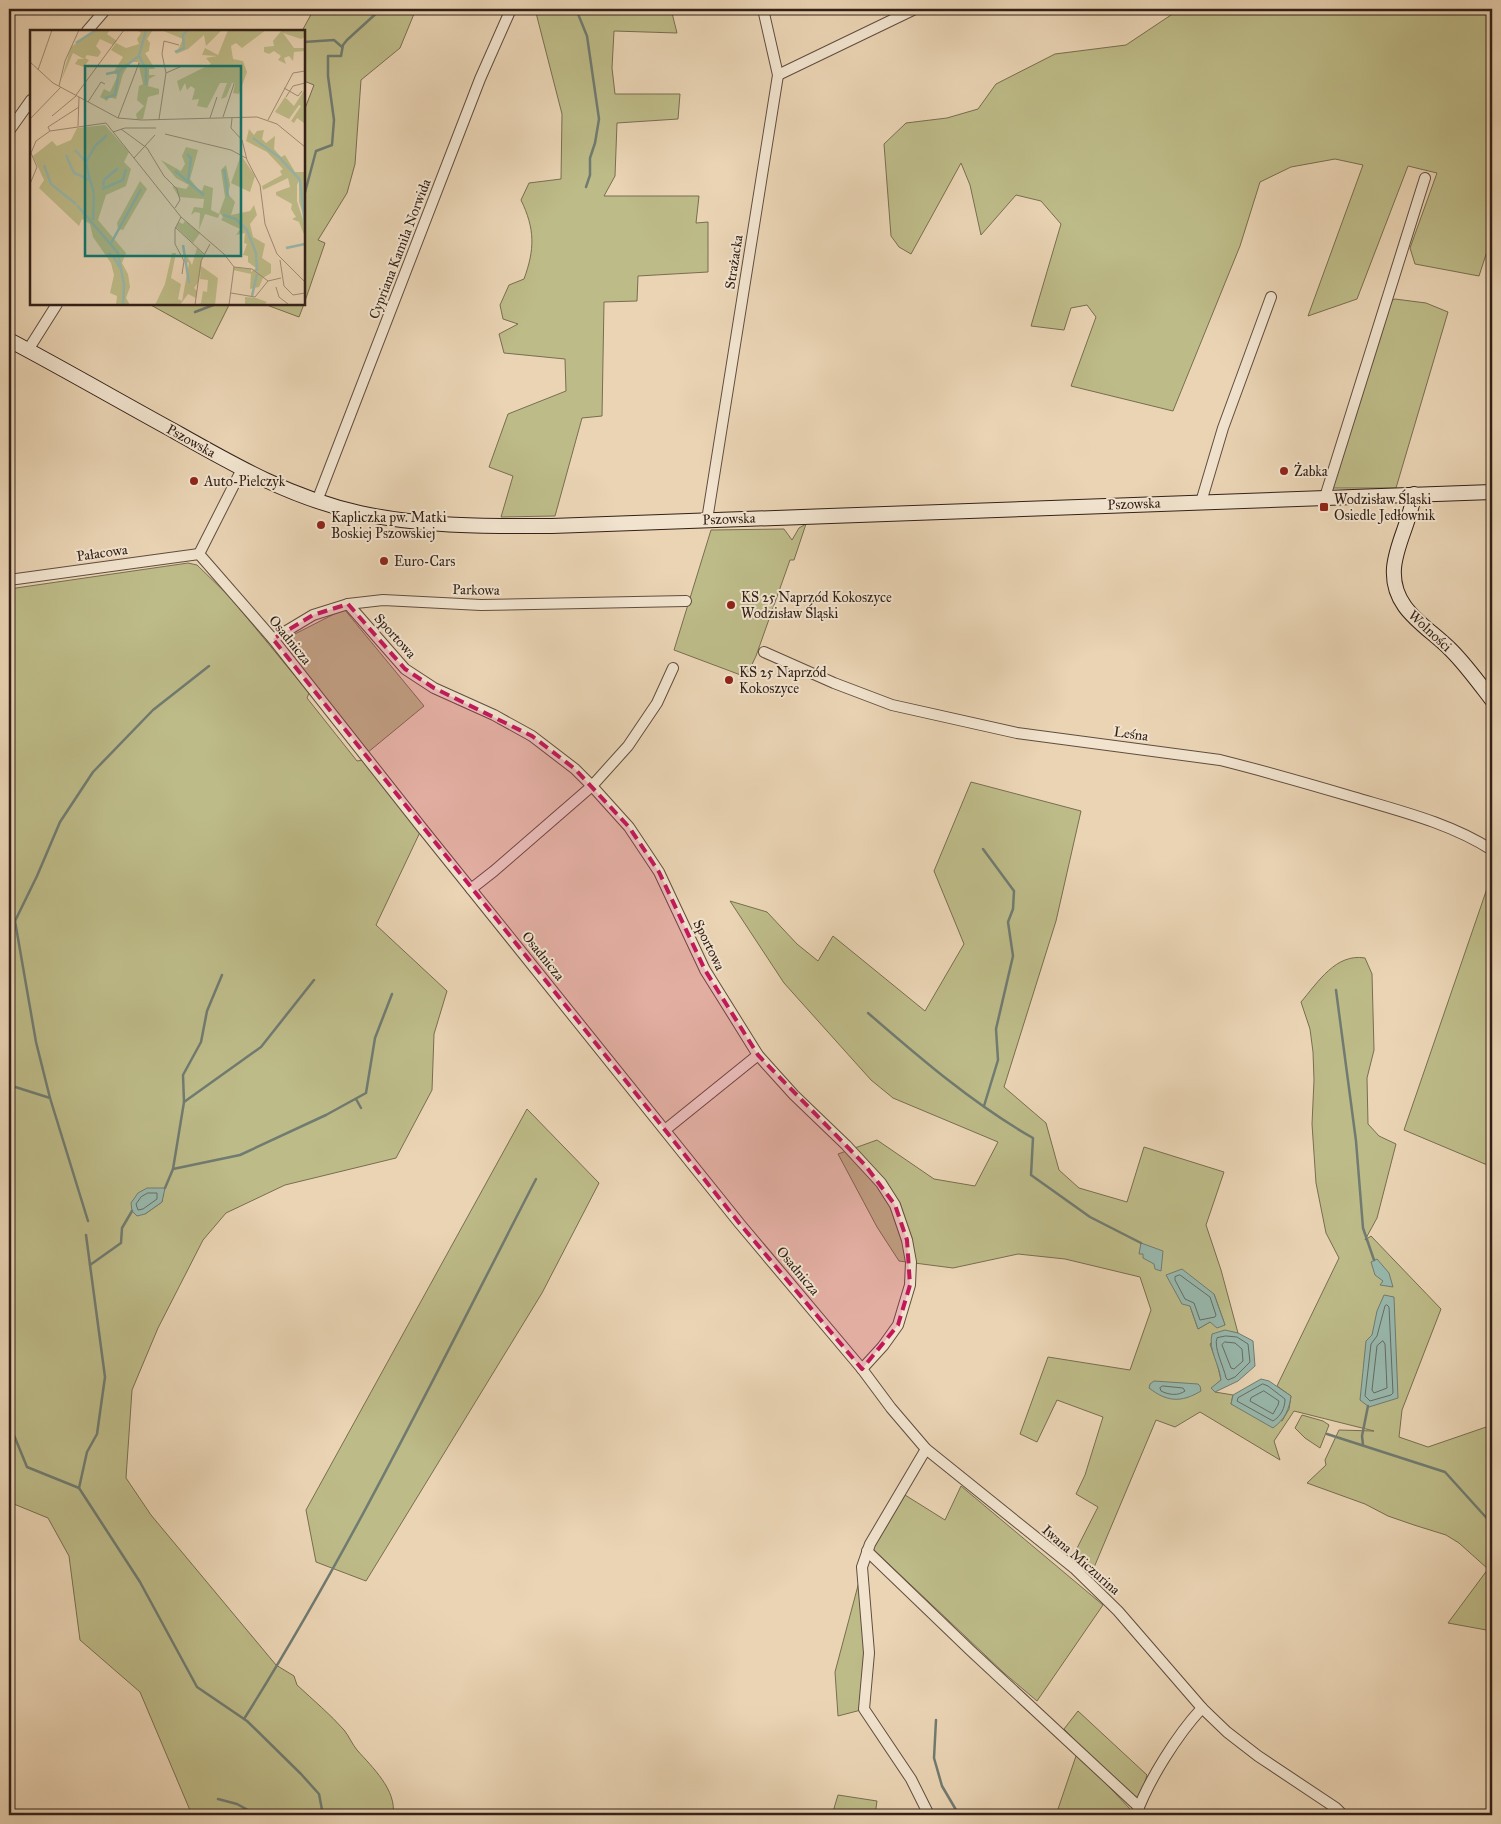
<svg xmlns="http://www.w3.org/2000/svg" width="1501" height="1824" viewBox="0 0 1501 1824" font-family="'IM FELL Great Primer',serif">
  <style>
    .green { fill: #bdbb88; stroke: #786e50; fill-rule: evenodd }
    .water { fill: #98b8ad; stroke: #707b71 }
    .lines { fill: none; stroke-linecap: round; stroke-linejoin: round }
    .shore { stroke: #666c62; stroke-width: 1 }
    .stream { stroke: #707b71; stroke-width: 2.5 }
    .street-casing { stroke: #614d3f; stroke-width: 12 }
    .secondary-casing { stroke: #332018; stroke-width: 16 }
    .street { stroke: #f1e3ce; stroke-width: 10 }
    .secondary { stroke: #f1e3ce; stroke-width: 14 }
    .marked { fill: #c2185b; fill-opacity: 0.2; stroke: #c2185b; stroke-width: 4; stroke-dasharray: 10 6; stroke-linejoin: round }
    .poi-dot { fill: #8f2418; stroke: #f1e3ce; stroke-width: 2 }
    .labels { text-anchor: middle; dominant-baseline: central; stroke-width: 4; stroke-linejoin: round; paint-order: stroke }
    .street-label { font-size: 14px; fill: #332018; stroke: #f1e3ce }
    .poi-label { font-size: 14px; fill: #332018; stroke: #f1e3ce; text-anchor: start }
    .inset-river { fill: none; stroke: #98b8ad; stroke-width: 2.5 }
    .inset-road { fill: none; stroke: #a18c76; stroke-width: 1 }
    .view { fill: #0f766e; fill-opacity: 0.15; stroke: #0f766e; stroke-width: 2.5 }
    .inset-edge { fill: none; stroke: #332018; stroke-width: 2.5 }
  </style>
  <rect width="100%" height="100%" fill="#ead4b4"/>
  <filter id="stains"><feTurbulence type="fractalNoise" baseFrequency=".004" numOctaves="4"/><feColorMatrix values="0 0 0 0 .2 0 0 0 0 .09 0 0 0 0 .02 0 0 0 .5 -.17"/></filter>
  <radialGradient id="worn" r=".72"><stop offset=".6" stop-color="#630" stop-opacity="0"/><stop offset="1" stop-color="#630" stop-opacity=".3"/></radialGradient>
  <g class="green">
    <polygon points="314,9 416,9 400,48 361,80 355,164 347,193 318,240 325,243 304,304 304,111 314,85 304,81 304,31 302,31"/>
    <path d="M535,9H671L677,33L614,31L612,68L615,94H680L678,119L617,123L615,176L604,196H699L696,223L708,222V272L638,276L637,301L604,302L602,416L582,418L555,516L501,517L513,476L489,467L508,414L566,391L565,359L504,353L499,334L518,324L503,319L500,305L509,285L524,279C535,249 535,229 521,200L529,183L561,179L562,114Z"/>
    <polygon points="1180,9 1492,9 1492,236 1479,276 1415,264 1410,248 1437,173 1408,166 1357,299 1308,316 1363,165 1335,159 1291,167 1260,182 1240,246 1173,411 1071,386 1096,317 1087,305 1071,308 1064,330 1031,326 1061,224 1041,201 1016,195 981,235 970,185 961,163 911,254 899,247 891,236 884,144 906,123 947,118 978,109 996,84 1055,54 1126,45"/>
    <polygon points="1395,299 1426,303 1448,312 1396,488 1333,488 1390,301"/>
    <polygon points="149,304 235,304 229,305 212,339"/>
    <polygon points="264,304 304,304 299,317"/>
    <polygon points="806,524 794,560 790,560 756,656 746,677 674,650 711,530 784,529 792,540 799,528"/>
    <path d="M188,563L197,565L229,596L309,693L307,698L357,761L363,760L422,828L376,925L447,991L434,1034L432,1090L396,1158L285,1185L226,1213L203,1240L158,1328L132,1390L126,1478L151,1515L276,1665L294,1676L297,1685C313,1700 330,1714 344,1730C349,1736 352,1744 357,1750C372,1767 397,1790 393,1815H192L140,1692L80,1640L69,1556L48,1518L9,1502V589ZM164,1188L162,1202L145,1214Z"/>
    <polygon points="344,609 424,706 367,753 281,645 281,641"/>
    <path d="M971,782L1081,811L1056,921L1004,1087L1046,1123L1059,1170L1079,1188L1127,1202L1144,1147L1224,1172L1206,1225L1221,1270L1238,1333L1225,1331L1210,1344L1217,1363L1221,1380L1212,1388L1215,1392L1233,1395L1231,1404L1282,1421L1289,1409L1291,1396L1277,1386L1339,1258L1326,1233L1316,1183L1312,1124L1314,1080L1313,1052L1310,1029L1301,1002C1318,982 1336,953 1365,958L1372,974L1374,1050L1367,1078L1368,1124L1379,1136L1396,1144L1377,1218L1365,1240L1371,1236L1441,1309L1402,1410L1399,1437L1428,1447L1492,1425V1631L1448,1623L1488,1569L1459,1543L1446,1535L1414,1525L1388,1516L1365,1504L1307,1483L1326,1465L1325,1460L1339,1430L1374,1431L1294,1411L1274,1441L1280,1460L1200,1412L1175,1427L1156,1420L1090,1577L1071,1560L1098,1507L1076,1494L1085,1475L1103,1417L1057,1400L1037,1442L1020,1434L1048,1357L1130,1370L1151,1310L1140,1277L1065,1259L1018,1254L953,1268L899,1261L877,1227L838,1154L877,1140L934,1179L975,1186L998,1142L893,1098L871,1080L784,983L730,901L767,912L797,944L818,961L833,936L925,1011L964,944L934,871ZM1214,1294L1225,1325L1210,1322L1198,1329L1190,1306Z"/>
    <polygon points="1492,874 1492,1167 1404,1130"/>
    <polygon points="527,1109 599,1183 542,1293 366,1581 316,1562 306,1510"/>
    <polygon points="1302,1415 1323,1421 1329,1425 1320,1448 1305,1438 1295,1428"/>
    <polygon points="961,1486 1103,1605 1037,1701 1004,1673 873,1549 905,1495 945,1520"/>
    <polygon points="860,1578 865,1646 861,1710 838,1716 835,1672"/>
    <polygon points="1078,1711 1147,1775 1140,1798 1133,1800 1064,1729"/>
    <polygon points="1077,1753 1132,1811 1133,1815 1056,1815"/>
    <polygon points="838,1795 877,1801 875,1815 832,1815"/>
  </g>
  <g class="water">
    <polygon points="147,1188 165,1188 162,1202 145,1214 137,1216 132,1211 131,1203 138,1193"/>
    <polygon points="1141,1243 1163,1251 1161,1271 1155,1269 1154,1264 1143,1258 1143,1254 1139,1254"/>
    <polygon points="1377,1259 1389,1273 1393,1287 1380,1285 1383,1281 1375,1275 1371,1262"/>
    <polygon points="1182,1269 1214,1294 1225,1325 1217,1328 1210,1322 1198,1329 1190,1306 1182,1304 1166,1275"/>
    <polygon points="1384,1295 1394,1297 1398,1398 1369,1407 1360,1400 1366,1341 1372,1335 1377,1311"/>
    <path d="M1225,1330L1238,1333L1253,1341L1255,1366L1238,1381L1215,1392L1211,1388L1221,1380C1219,1363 1208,1350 1212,1334Z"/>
    <path d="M1261,1379L1269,1381L1291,1396C1289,1410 1285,1419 1273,1428L1231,1404L1233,1395Z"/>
    <path d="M1154,1381L1198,1384L1200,1386L1201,1391C1181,1403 1167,1402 1149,1388L1150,1384Z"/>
  </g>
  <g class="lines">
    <g class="shore">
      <polygon points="148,1193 157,1193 157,1199 143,1209 138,1210 136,1204 141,1197"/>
      <polygon points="1180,1275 1210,1297 1216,1315 1215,1317 1200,1320 1194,1303 1185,1299 1175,1280 1175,1277"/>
      <polygon points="1387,1305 1389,1307 1393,1393 1391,1395 1370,1401 1365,1396 1371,1344 1377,1336 1385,1306"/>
      <path d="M1226,1336L1237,1337L1248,1344L1250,1362L1235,1377L1228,1380L1226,1378C1224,1367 1213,1347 1217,1338Z"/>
      <polygon points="1383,1341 1385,1344 1387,1388 1374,1393 1372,1390 1377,1346"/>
      <polygon points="1225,1342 1235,1343 1242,1349 1243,1361 1234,1369 1231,1368 1222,1345"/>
      <path d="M1263,1384L1268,1386L1285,1399C1285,1408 1281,1416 1273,1421L1237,1401L1238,1398Z"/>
      <path d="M1163,1386L1183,1388L1185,1391C1178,1396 1169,1395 1161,1391L1160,1388Z"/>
      <polygon points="1264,1391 1279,1401 1278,1405 1273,1414 1250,1401 1251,1398"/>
    </g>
    <g class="stream">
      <polyline points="576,9 587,36 599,119 595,143 590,158 590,175 586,187"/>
      <polyline points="304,42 334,40 342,47"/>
      <polyline points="304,196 316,151 332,145 334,120 328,76 328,56 341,56 343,45 347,40 381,9"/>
      <polyline points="195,312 216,304"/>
      <polyline points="983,849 1014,891 1013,909 1008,922 1013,956 996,1029 998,1060 984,1106"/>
      <polyline points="9,918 15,921 36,1042 50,1098"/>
      <polyline points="15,921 37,876 60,822 93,772 153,710 209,666"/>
      <polyline points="1336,990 1356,1141 1363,1228 1374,1260"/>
      <path d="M868,1013C920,1058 973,1104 1033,1138L1031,1175L1090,1217L1141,1243"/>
      <polyline points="9,1085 50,1098 88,1221"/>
      <polyline points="356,1099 361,1108"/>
      <polyline points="184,1102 183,1075 201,1042 207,1011 222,975"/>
      <polyline points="173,1169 184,1102 261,1047 314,980"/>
      <polyline points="165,1188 173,1169 240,1155 326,1115 366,1093 375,1038 392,994"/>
      <polyline points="90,1265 121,1243 122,1228 132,1211"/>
      <polyline points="9,1423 27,1467 79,1488 140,1582 197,1687 247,1721 301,1774 319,1794 323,1815"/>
      <polyline points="1327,1434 1445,1472 1492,1524"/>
      <polyline points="1363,1445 1362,1436 1368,1406"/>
      <polyline points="79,1488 87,1452 97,1434 105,1377 86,1235"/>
      <path d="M244,1719C353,1546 442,1361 536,1179"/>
      <polyline points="936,1720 934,1758 942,1786 959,1815"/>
      <polyline points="218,1799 237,1804 257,1815"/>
    </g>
    <defs>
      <g id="street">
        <polyline points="87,31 106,9"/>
        <polyline points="778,75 915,9"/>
        <polyline points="9,131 31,100"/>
        <polyline points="28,350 57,304"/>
        <polyline points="1325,497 1425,178"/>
        <polyline points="317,501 480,79 511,9"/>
        <polyline points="1201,502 1223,428 1271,297"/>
        <polyline points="707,520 778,75 763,9"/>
        <polyline points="199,554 273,639 422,828 740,1224 862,1369 891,1408 926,1449 1074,1568 1118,1611 1202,1708 1227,1732 1258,1756 1336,1808 1343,1815"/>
        <polyline points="199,554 242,469"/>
        <polyline points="9,580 199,554"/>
        <polyline points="348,604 405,669 434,688 494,715 532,736 575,769 592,786 629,827 659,872 705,970 758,1055 794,1095 846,1145 881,1183 895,1205 907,1240 911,1262 910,1285 898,1325 883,1346 862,1369"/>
        <polyline points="273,639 313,615 348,604 383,600 481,605 686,601"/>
        <path d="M764,652L834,683L892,705L1017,733L1220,760C1264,771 1309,784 1353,797C1400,811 1450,823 1492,850"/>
        <polyline points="471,889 494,871 592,786 628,746 657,703 673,668"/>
        <polyline points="665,1130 758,1055"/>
        <polyline points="926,1449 870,1544 862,1567 869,1653 864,1709 911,1779 929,1815"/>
        <polyline points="867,1551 971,1651 1139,1807"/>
        <path d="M1136,1815C1148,1781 1177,1735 1202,1708"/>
      </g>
      <g id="secondary">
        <path d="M9,340C64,369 119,401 174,431C234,465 291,498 360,513C424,527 486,526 552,526L1492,492"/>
        <path d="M1414,494C1411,520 1396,543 1394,568C1391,609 1426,625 1451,650C1466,665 1479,683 1492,700"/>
      </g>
    </defs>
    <use href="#street" class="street-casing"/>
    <use href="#secondary" class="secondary-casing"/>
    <use href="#street" class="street"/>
    <use href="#secondary" class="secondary"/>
  </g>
  <path class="marked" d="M348,604L405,669L434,688L532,736L575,769L629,827L659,872L705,970L758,1055L865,1165L895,1205L907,1240L910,1285L898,1325L862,1369L740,1224L273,639L313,615Z"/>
  <g class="poi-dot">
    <circle cx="1284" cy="471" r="5"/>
    <circle cx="194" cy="481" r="5"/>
    <rect x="1319" y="502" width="10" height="10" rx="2.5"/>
    <circle cx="321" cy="525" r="5"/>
    <circle cx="384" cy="561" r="5"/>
    <circle cx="731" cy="605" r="5"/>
    <circle cx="729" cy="680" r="5"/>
  </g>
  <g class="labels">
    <g class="street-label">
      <text transform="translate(400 249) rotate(-69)">Cypriana Kamila Norwida</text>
      <text transform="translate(734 262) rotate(-81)">Strażacka</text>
      <text transform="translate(191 441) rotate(29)">Pszowska</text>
      <text transform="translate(1134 504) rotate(-2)">Pszowska</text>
      <text transform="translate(729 519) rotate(-2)">Pszowska</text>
      <text transform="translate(102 553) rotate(-8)">Pałacowa</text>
      <text transform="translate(476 590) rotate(1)">Parkowa</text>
      <text transform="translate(1430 631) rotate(43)">Wolności</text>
      <text transform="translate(395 636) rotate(48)">Sportowa</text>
      <text transform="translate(290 640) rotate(51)">Osadnicza</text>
      <text transform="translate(1131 734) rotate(8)">Leśna</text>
      <text transform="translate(709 945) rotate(64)">Sportowa</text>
      <text transform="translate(543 956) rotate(51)">Osadnicza</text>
      <text transform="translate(798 1271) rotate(50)">Osadnicza</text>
      <text transform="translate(1081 1560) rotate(41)">Iwana Miczurina</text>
    </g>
    <g class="poi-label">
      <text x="1294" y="471">Żabka</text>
      <text x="204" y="481">Auto-Pielczyk</text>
      <text x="1334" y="499">Wodzisław Śląski<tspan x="1334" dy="16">Osiedle Jedłownik</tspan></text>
      <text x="331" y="517">Kapliczka pw. Matki<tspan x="331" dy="16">Boskiej Pszowskiej</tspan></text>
      <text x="394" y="561">Euro-Cars</text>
      <text x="741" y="597">KS 25 Naprzód Kokoszyce<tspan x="741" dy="16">Wodzisław Śląski</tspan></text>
      <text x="739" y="672">KS 25 Naprzód<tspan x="739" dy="16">Kokoszyce</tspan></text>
    </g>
  </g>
  <g transform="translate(30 30)">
    <rect width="275" height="275" fill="#ead4b4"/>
    <path d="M65,0H80L77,4L87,11L83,15L70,9L66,16L71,22L68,27L57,25L55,28L59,30L54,37L45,34L48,29H54L43,23L31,51L41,17ZM107,0H123L117,9L120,13L119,21L115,23L125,39H119V45H126L119,49L118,56L129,59V64L118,67L113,89H107L106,84L114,76L107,70L109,56L113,54L108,32H100L93,44L86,69L79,67L77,71L70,67L74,59L80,62L88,45L83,43L93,27L81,20L86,13L96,18L109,14L107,9L111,3ZM131,0H192L176,16L174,5L158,19L146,24L153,9ZM198,0H236L212,18L206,13L201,16L203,29L213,31L217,42L209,64L203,63L205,54L202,53L196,67L191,69L197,53H190L177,78L167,76L169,69L162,70L165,59L161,56L157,60L155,53L150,62L147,51L181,34L176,28L187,26L172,25L175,18L188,25ZM252,0H275V7L271,9L253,3L264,18H275V21L264,22L263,31L259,26L254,28L256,34L248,30L251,26L244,21L239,24L234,22V17L244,16L243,11ZM275,59L274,93L267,88L264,93L261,91L271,76L269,75L259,89L245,82L255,67L264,76ZM75,95L99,122L94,132L101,139L96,156L76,165L68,190L96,223L92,233L98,244L100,257L96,268L100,275H86L87,266L80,263L84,245L81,233L63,207L60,194L52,189L49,196L9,158L14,150L3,126L22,111L27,116L41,110L47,98ZM219,99L224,105L227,101L234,100L232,109L236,113L245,106L244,119L251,127L255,125L265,142H275V190L269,172V151L267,155V171L275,196V207L269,192L262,189L266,187L261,179L262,174L246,165V162L260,157L258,148L233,160L232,156L252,145L250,141L253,139L237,122L216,111ZM156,117L168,120L160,149L168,159L172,161L174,155L183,158L181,180L189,184L195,167L191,140L196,135L200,155L198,164L205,172L201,185L220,181L224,175L227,185L220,194L223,207L235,214L232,228L241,234V243L233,248L229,257L220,259L221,244L203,240L204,237L221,239V242L226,238L218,232V226L213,225L217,214L214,213L215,203L206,205L210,199L191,190L195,184L193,187L190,183L188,188L175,184L169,200L170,183L165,182L161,185L164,177L173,178L174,169L149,167L142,156L156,159L159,155L146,148L131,130L151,141L155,134L152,126ZM211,125L225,146L220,162L201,153ZM110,151L117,159L93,200L88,199L87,193ZM155,191L170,203L163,213L146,197L149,192L153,194ZM167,218L173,224L169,251L164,258L167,261L166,268L158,264L150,275H125L135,254L142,223H146L141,248L151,254L148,269L152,271L159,233L154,231L157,226L162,235ZM171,236L188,248L185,275H166L171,273L173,261L177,262L178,250L170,249ZM215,267L226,268L237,272L234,275H215Z" fill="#bdbb88"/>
    <path class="inset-river" d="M46,13L66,0M145,22L154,18L153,5L158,0M76,44L91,41M116,55V39L109,26L116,0M75,68L85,65L89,41L109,26M223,108L250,128L270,150L275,195M45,120L56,132L60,150M157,124L161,128L158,151M36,125L44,143L60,150L64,163M56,132L65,116L77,105M14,135L21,154L46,174M194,139L198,167M145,141L174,165M73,156L74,150L88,138M72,159L93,150L96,139M47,175L88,223L94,255L93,275M193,185L206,189L217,200L226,223L227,241M63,190L64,164M80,215L111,159M153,215L159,253M256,218L275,214M78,223L83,226L91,239M222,266L227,244"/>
    <path class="inset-road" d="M0,32L23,53L88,88L112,90L227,87L247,94L275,117M8,40L22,0M136,43L152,36M29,56L35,31L49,0M254,58L268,66L272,61M46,65L94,0M256,67L263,56L275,53M58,72L71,52L75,54M22,86L46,66M193,87L204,54M88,88L109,33M180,88L187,67M202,88L201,98L212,110L217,130L230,155L235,194L247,224L275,252M0,89L31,57M129,89L136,43L132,24L134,11L149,15M238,90L263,43L275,41M76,93L151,187L194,224L204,237M48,96L49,67M91,99L117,118L134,146L147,159L150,170L145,178M20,101L18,97L49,77M83,102L95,98H126M135,104L201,120L216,128M6,111L20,101L76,93M104,128L125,105M0,154L7,137L1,123L6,111M151,187L145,199V214L154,231L152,244M145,197L174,224M250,230L254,256L263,265L275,263M204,237L222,239L238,251M246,257L249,267L258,274M201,263L225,267L238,251L251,248M165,275L171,231L180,214M199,275L204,237"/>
    <path class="view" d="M55,36H211V226H55Z"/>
    <rect width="275" height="275" class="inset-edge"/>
  </g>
  <rect width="1501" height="1824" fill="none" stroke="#ead4b4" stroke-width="30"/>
  <rect x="10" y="10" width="1481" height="1804" fill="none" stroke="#332018" stroke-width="2.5"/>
  <rect x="15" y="15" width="1471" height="1794" fill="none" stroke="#332018"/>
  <rect width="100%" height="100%" filter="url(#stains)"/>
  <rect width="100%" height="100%" fill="url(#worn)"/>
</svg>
